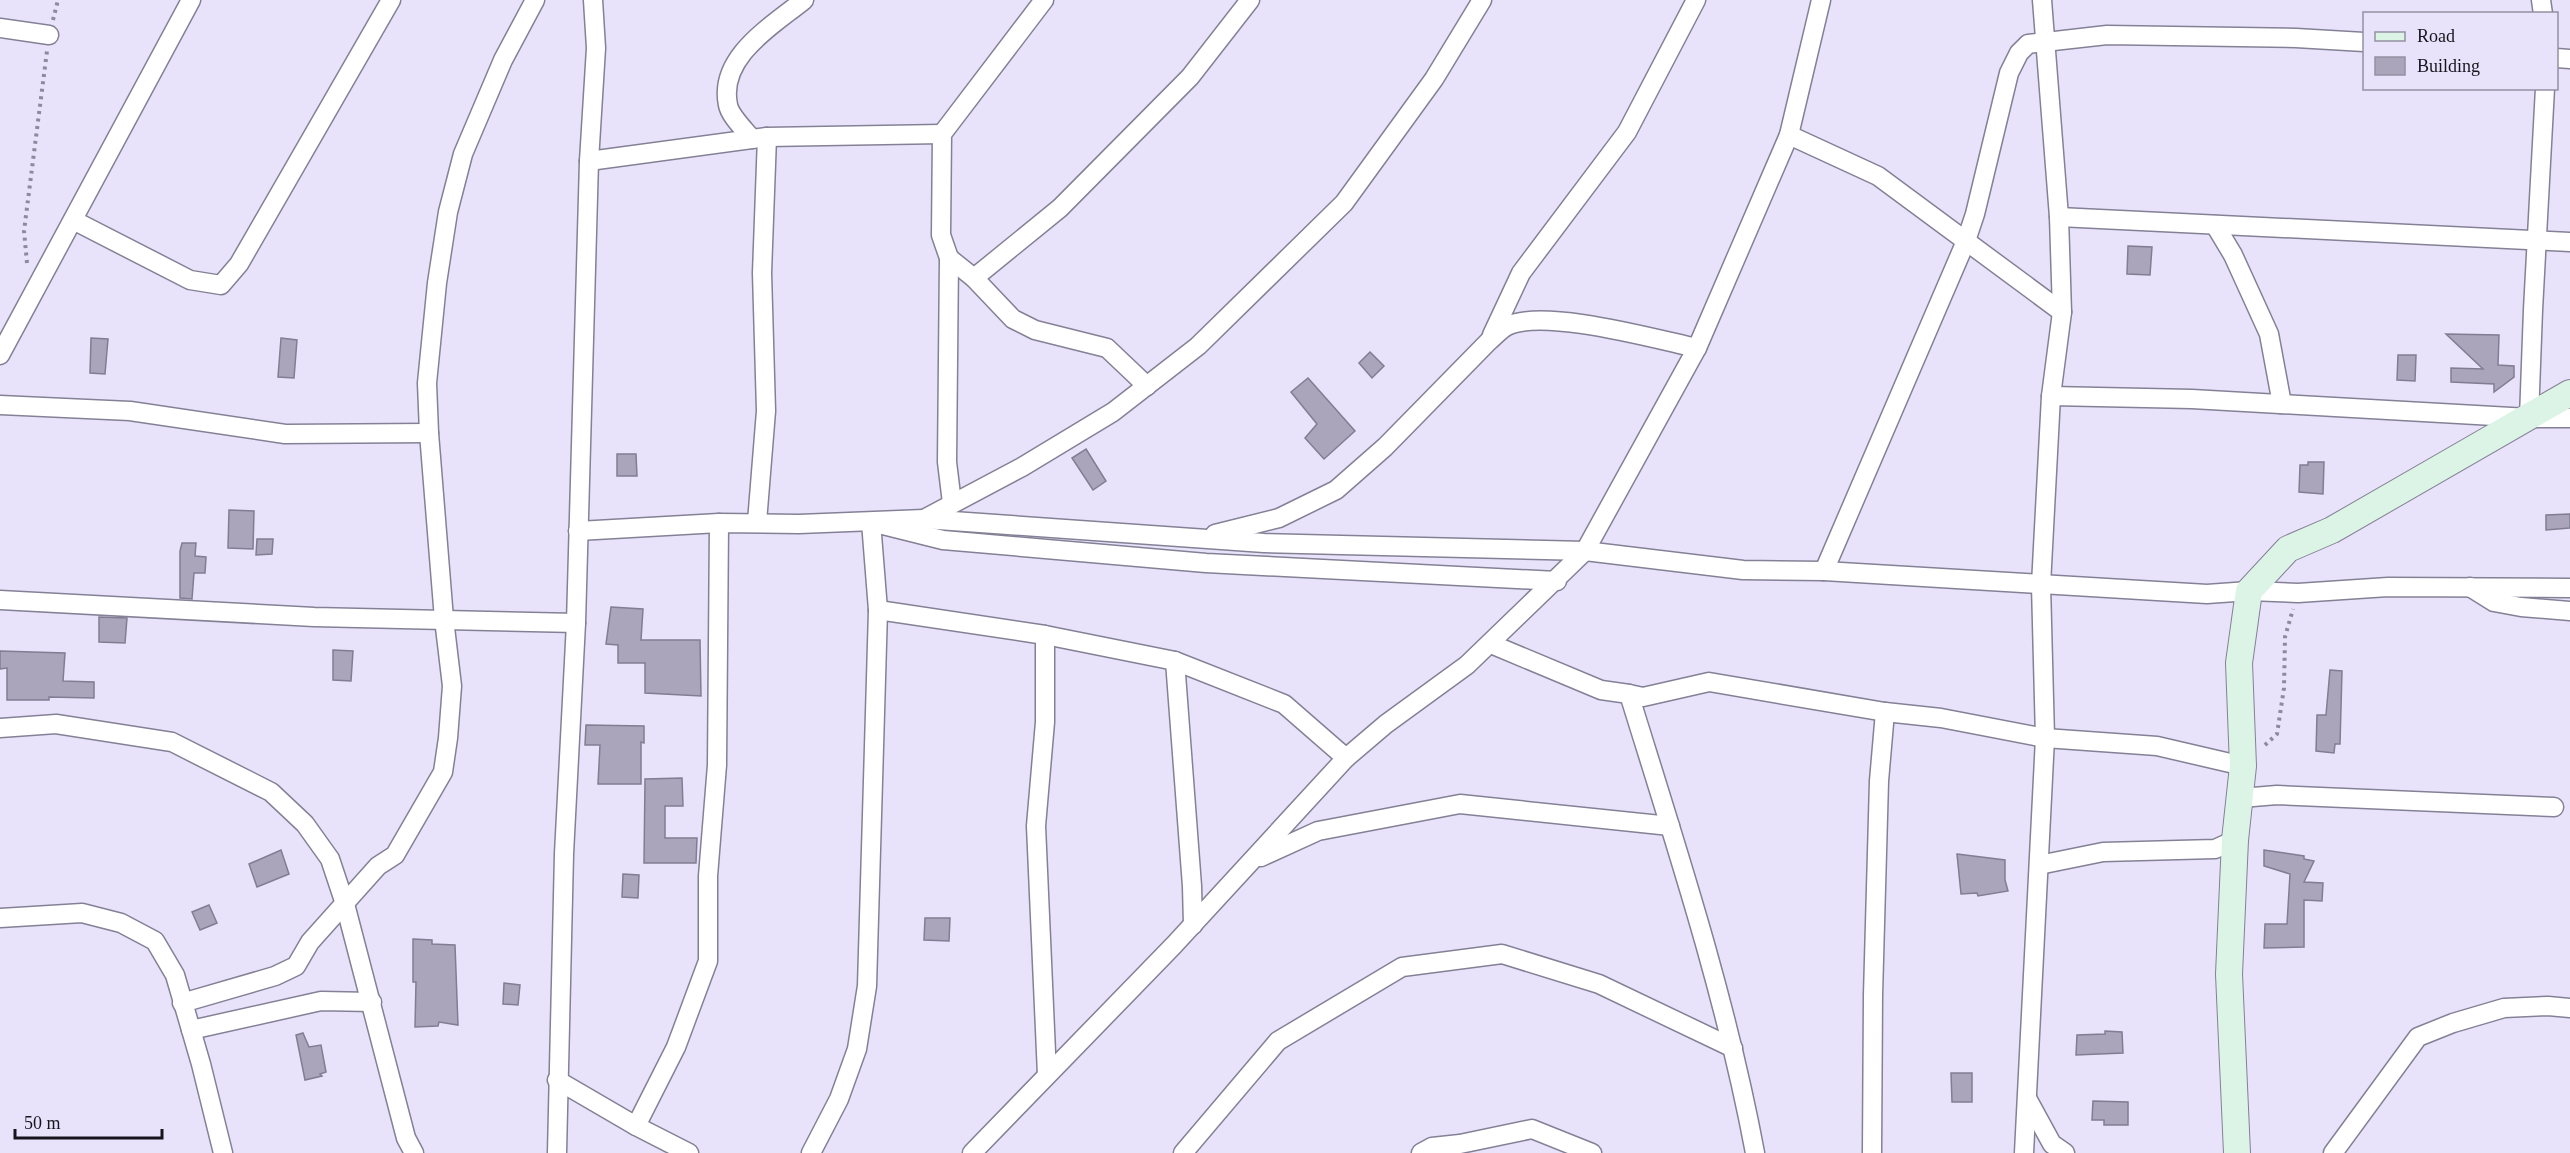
<svg xmlns="http://www.w3.org/2000/svg" width="2570" height="1153" viewBox="0 0 2570 1153" font-family="Georgia,serif">
  <style>
    .building { fill: #aaa5bb; stroke: #817d92; stroke-width: 1.5 }
    .lines { fill: none; stroke-linecap: round; stroke-linejoin: round }
    .street-casing { stroke: #848095; stroke-width: 21 }
    .secondary-casing { stroke: #848095; stroke-width: 28 }
    .path { stroke: #8d8a9b; stroke-width: 4; stroke-dasharray: 3 4.5; stroke-linecap: butt }
    .street { stroke: #fff; stroke-width: 18 }
    .secondary { stroke: #dcf4e5; stroke-width: 26 }
  </style>
  <rect width="100%" height="100%" fill="#e8e3fa"/>
  <g class="building">
    <polygon points="2128,246 2152,247 2150,275 2127,274"/>
    <polygon points="2446,334 2499,335 2498,365 2514,366 2514,377 2494,392 2494,384 2451,382 2451,368 2483,369"/>
    <polygon points="91,338 108,339 105,374 90,373"/>
    <polygon points="281,338 297,340 294,378 278,377"/>
    <polygon points="1370,352 1384,366 1372,378 1359,363"/>
    <polygon points="2398,355 2416,355 2415,381 2397,380"/>
    <polygon points="1308,378 1355,431 1324,459 1305,438 1317,424 1291,392"/>
    <polygon points="1086,449 1106,481 1093,490 1072,458"/>
    <polygon points="617,454 636,454 637,476 617,476"/>
    <polygon points="2308,462 2324,462 2323,494 2299,492 2300,465 2308,465"/>
    <polygon points="229,510 254,511 253,549 228,548"/>
    <polygon points="2570,514 2570,528 2546,530 2546,515"/>
    <polygon points="257,539 273,539 272,554 256,555"/>
    <polygon points="182,543 196,543 195,556 206,557 205,573 194,573 192,599 180,598 180,551"/>
    <polygon points="611,607 643,609 641,640 700,640 701,696 645,693 645,663 618,663 618,645 606,644"/>
    <polygon points="99,617 127,618 125,643 99,642"/>
    <polygon points="333,650 353,651 351,681 333,680"/>
    <polygon points="0,651 65,653 63,681 94,682 94,698 49,697 49,700 7,700 7,668 0,669"/>
    <polygon points="2330,670 2342,671 2340,744 2335,744 2334,753 2316,751 2317,715 2326,715"/>
    <polygon points="586,725 644,726 644,743 641,742 641,784 598,784 600,745 585,745"/>
    <polygon points="682,778 683,806 665,806 665,838 697,838 696,863 644,863 645,779"/>
    <polygon points="281,850 289,874 257,887 249,864"/>
    <polygon points="2264,850 2304,856 2304,859 2314,861 2304,882 2323,883 2322,901 2304,900 2304,947 2264,948 2265,924 2287,924 2290,874 2264,866"/>
    <polygon points="1957,854 2005,860 2005,880 2008,891 1978,896 1977,893 1961,894"/>
    <polygon points="623,874 639,875 638,898 622,897"/>
    <polygon points="209,905 217,923 200,930 192,912"/>
    <polygon points="925,918 950,918 949,941 924,940"/>
    <polygon points="413,939 432,940 432,944 455,945 458,1025 439,1022 438,1026 415,1027 416,982 413,982"/>
    <polygon points="504,983 520,985 518,1005 503,1004"/>
    <polygon points="2105,1031 2122,1032 2123,1053 2076,1055 2077,1035 2105,1034"/>
    <polygon points="303,1033 309,1047 321,1045 326,1072 320,1074 322,1076 305,1080 296,1035"/>
    <polygon points="1951,1073 1972,1073 1972,1102 1952,1102"/>
    <polygon points="2093,1101 2128,1102 2128,1125 2104,1125 2104,1120 2092,1120"/>
  </g>
  <g class="lines">
    <defs>
      <g id="street">
        <polyline points="2541,0 2543,14"/>
        <polyline points="0,28 49,35"/>
        <polyline points="2556,58 2570,59"/>
        <polyline points="1789,135 1878,176 2062,312"/>
        <path d="M752,139C745,130 730,116 728,105C718,57 772,26 804,0"/>
        <polyline points="589,161 767,137 942,134"/>
        <polyline points="2059,217 2570,242"/>
        <polyline points="73,220 190,280 221,285 239,264 391,0"/>
        <polyline points="2215,225 2233,255 2269,334 2282,404"/>
        <polyline points="949,258 974,278 1013,319 1035,330 1107,348 1147,386"/>
        <polyline points="974,278 1060,208 1190,77 1250,0"/>
        <polyline points="1492,335 1521,273 1627,132 1696,0"/>
        <polyline points="0,355 191,0"/>
        <polyline points="2051,396 2192,399 2529,418 2570,418"/>
        <polyline points="0,405 130,411 285,434 429,433"/>
        <polyline points="2529,418 2533,310 2545,88"/>
        <polyline points="952,503 947,462 949,258 941,235 942,134 1044,0"/>
        <polyline points="924,519 1022,467 1113,412 1198,346 1344,203 1434,79 1482,0"/>
        <polyline points="757,522 766,411 762,273 767,137"/>
        <polyline points="578,531 719,523 799,524 924,519 1264,543 1585,551 1743,570 1824,571 2207,594 2249,591 2298,593 2388,587 2570,588"/>
        <path d="M1215,534L1279,518L1336,490L1385,447L1489,341C1495,336 1501,329 1507,326C1544,308 1655,339 1697,348"/>
        <polyline points="1824,571 1966,241 1975,214 2009,73 2019,53 2028,44 2107,35 2296,38 2364,42"/>
        <polyline points="2470,587 2494,602 2521,607 2570,611"/>
        <polyline points="0,600 314,617 576,623"/>
        <polyline points="878,610 1045,635 1175,661 1284,704 1346,758"/>
        <polyline points="1045,635 1045,722 1036,826 1047,1075"/>
        <polyline points="1491,644 1601,690 1629,694 1643,697 1709,682 1885,712"/>
        <polyline points="1175,661 1192,886 1193,925"/>
        <path d="M1629,694C1676,846 1726,997 1755,1153"/>
        <polyline points="0,728 56,724 172,742 271,792 305,824 330,859 345,904 406,1138 414,1153"/>
        <polyline points="2241,798 2277,795 2554,807"/>
        <polyline points="1261,857 1318,831 1460,804 1670,826"/>
        <polyline points="2039,865 2103,852 2215,849 2235,840"/>
        <polyline points="0,918 82,913 121,923 155,941 175,975 201,1064 223,1153"/>
        <polyline points="182,1003 275,976 296,966 310,942 378,866 395,855 443,772 448,738 452,686 444,619 429,433 427,383 437,283 448,212 463,154 503,60 535,0"/>
        <polyline points="191,1030 321,1001 372,1002"/>
        <polyline points="557,1080 636,1126 689,1153"/>
        <polyline points="2028,1100 2052,1144 2065,1153"/>
        <polyline points="636,1126 676,1047 708,961 708,876 717,765 719,523"/>
        <polyline points="557,1153 564,854 576,623 589,161 596,48 593,0"/>
        <polyline points="811,1153 839,1099 857,1049 867,986 878,610 871,522 943,540 1206,563 1557,581"/>
        <polyline points="972,1153 1174,945 1346,758 1386,724 1467,665 1585,551 1697,348 1789,135 1821,0"/>
        <polyline points="1183,1153 1278,1041 1402,967 1502,954 1599,984 1733,1048"/>
        <polyline points="1421,1153 1432,1147 1460,1144 1532,1129 1592,1153"/>
        <polyline points="1872,1153 1873,995 1879,781 1885,712 1941,718 2045,738 2157,746 2243,766"/>
        <polyline points="2024,1153 2045,738 2041,585 2051,396 2062,312 2059,217 2042,0"/>
        <polyline points="2333,1153 2418,1037 2453,1023 2504,1008 2548,1006 2570,1008"/>
      </g>
      <polyline id="secondary" points="2237,1153 2229,974 2235,840 2243,766 2239,663 2249,591 2288,549 2332,530 2570,393"/>
    </defs>
    <use href="#street" class="street-casing"/>
    <use href="#secondary" class="secondary-casing"/>
    <g class="path">
      <polyline points="53,20 58,0"/>
      <polyline points="27,263 24,231 47,51"/>
      <polyline points="2265,745 2277,734 2284,688 2285,637 2293,609"/>
    </g>
    <use href="#street" class="street"/>
    <use href="#secondary" class="secondary"/>
  </g>
  <rect x="2363" y="12" width="195" height="78" fill="#e8e3fa" stroke="#9491a2" stroke-width="1.5"/>
  <rect x="2375" y="32" width="30" height="9" fill="#dcf4e5" stroke="#9491a2" stroke-width="1.5"/>
  <text x="2417" y="42" font-size="18" fill="#16151d">Road</text>
  <rect x="2375" y="57" width="30" height="18" fill="#aaa5bb" stroke="#9491a2" stroke-width="1.5"/>
  <text x="2417" y="72" font-size="18" fill="#16151d">Building</text>
  <path d="M15 1129v9h147v-9" fill="none" stroke="#16151d" stroke-width="3"/>
  <text x="24" y="1129" font-size="18" fill="#16151d" stroke="#e8e3fa" stroke-width="4.5" paint-order="stroke">50 m</text>
</svg>
